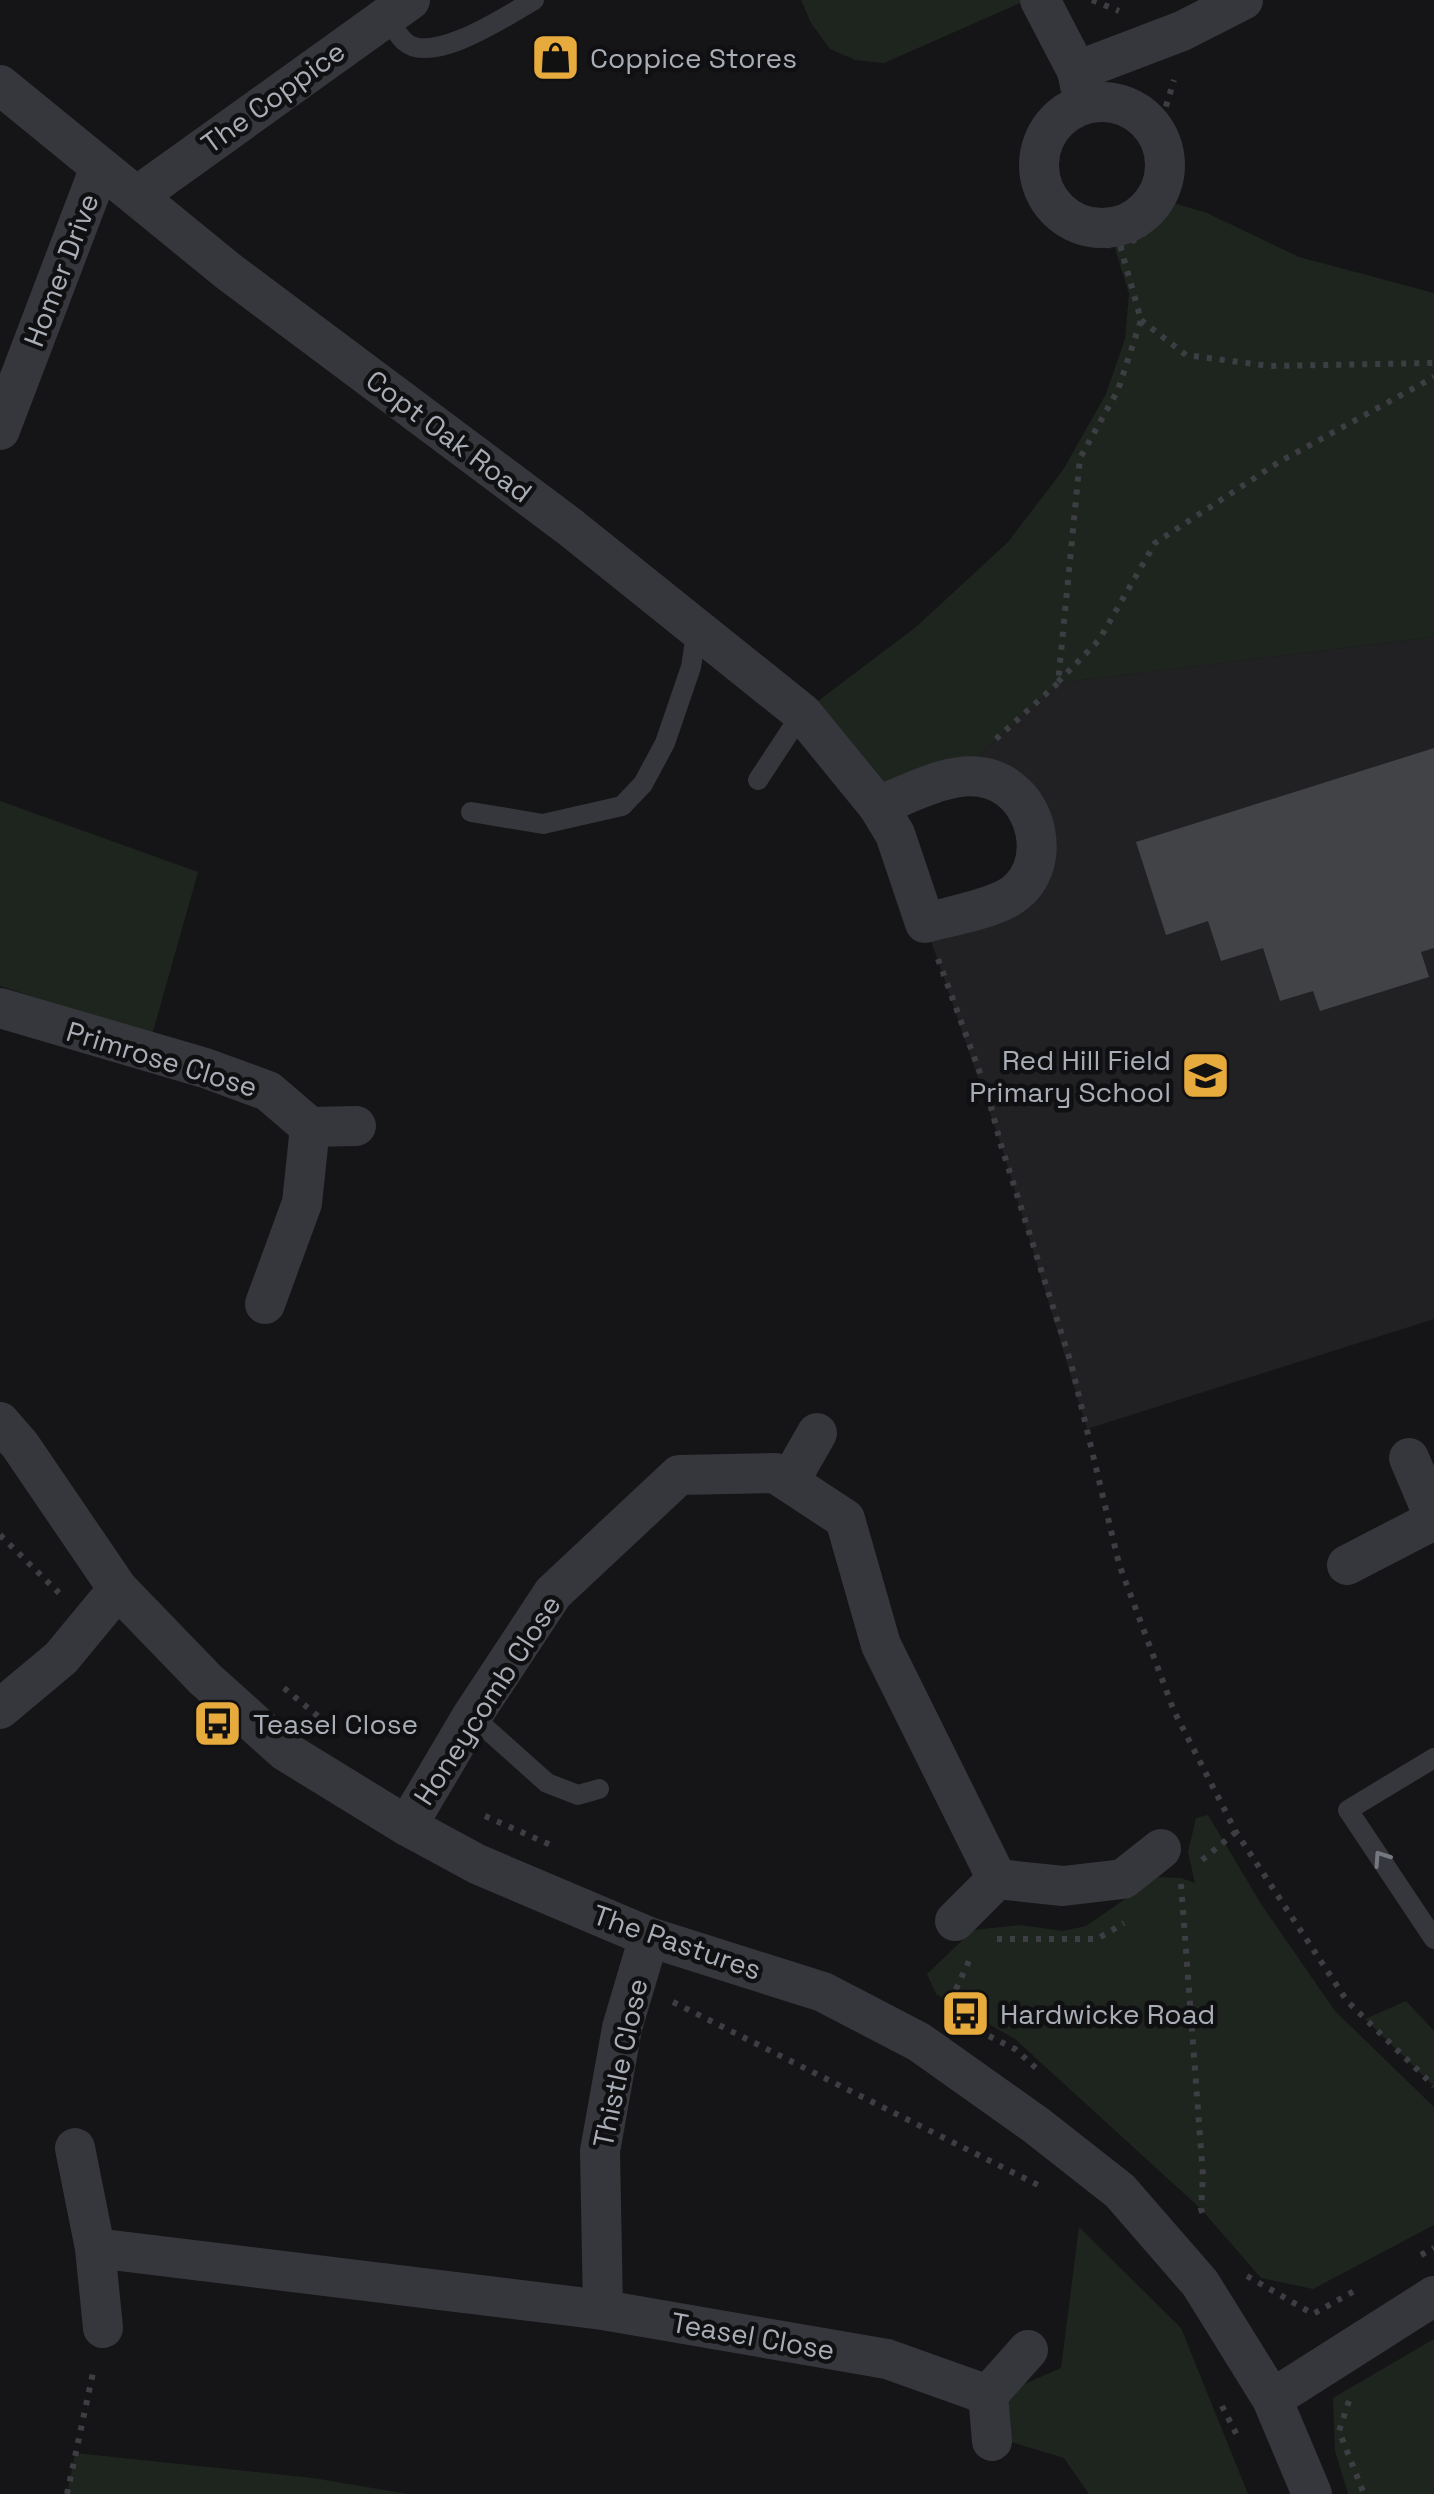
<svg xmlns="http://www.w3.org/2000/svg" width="1434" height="2494" viewBox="0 0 1434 2494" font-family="'Space Grotesk',sans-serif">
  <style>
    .built { fill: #212124 }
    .green { fill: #1e251e }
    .building { fill: #424347 }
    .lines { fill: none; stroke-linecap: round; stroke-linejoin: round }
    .path { stroke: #3d3e43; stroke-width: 6; stroke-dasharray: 5 8; stroke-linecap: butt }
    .lane { stroke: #36373c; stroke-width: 20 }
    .street { stroke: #36373c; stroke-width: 40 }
    .oneway { stroke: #75787f }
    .labels { text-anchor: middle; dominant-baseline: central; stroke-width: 9; stroke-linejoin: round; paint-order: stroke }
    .poi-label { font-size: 28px; fill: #a8adb6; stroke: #101012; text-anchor: start }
    .street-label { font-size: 28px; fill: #a8adb6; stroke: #101012 }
  </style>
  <rect width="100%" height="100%" fill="#151517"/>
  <polygon class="built" points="1434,637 1434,1319 1087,1429 1001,1145 925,923 1009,898 1035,823 955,777 1058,683"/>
  <g class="green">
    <polygon points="801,0 1027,0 884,63 855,60 830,49 811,23"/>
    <polygon points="1157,198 1207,213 1299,257 1434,293 1434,637 1058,683 955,777 878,806 802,713 916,627 1008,542 1063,470 1106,394 1125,339 1129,294 1114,245 1115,227 1133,221"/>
    <polygon points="0,801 198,872 152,1035 0,986"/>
    <polygon points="1208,1815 1261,1904 1335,2011 1434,2107 1434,2225 1313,2289 1261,2278 1201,2209 1015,2039 936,1994 927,1974 973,1930 1021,1925 1062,1931 1086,1926 1157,1877 1181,1878 1195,1883 1188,1852 1196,1818"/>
    <polygon points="1406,2001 1434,2031 1434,2086 1365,2019"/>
    <polygon points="1079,2227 1181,2328 1248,2494 1089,2494 1064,2458 1008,2441 1003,2393 1061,2368"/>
    <polygon points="1434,2339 1434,2494 1348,2494 1335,2451 1333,2398"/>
    <polygon points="75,2453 313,2478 408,2494 67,2494"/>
  </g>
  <polygon class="building" points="1434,748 1434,948 1421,952 1429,977 1320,1011 1313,991 1280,1001 1263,948 1221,961 1208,921 1166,935 1136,842"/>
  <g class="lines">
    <g class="path">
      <polyline points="1092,0 1119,11"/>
      <path d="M1044,114C1037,128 1028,141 1026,157C1019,212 1062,248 1116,245C1155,243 1182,185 1179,151C1178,139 1168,126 1163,116L1174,80"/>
      <polyline points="1141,320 1186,355 1269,366 1434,363"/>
      <polyline points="1058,682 1099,640 1155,543 1279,462 1434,377"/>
      <polyline points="996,739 1058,683 1080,458 1118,390 1141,320 1115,227"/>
      <polyline points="938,959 987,1092 1001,1145 1071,1363 1119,1564 1174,1711 1236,1832 1347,2001 1434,2086"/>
      <polyline points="0,1535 59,1593"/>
      <polyline points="284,1688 325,1722"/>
      <polyline points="485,1816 551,1845"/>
      <polyline points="1202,1860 1236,1832"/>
      <polyline points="1181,1884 1203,2176 1201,2209 1205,2220"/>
      <polyline points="997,1939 1097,1939 1124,1923"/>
      <polyline points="673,2002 1042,2187"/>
      <polyline points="945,2013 969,1961"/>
      <polyline points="989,2036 1015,2049 1036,2068"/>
      <polyline points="1421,2255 1434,2248"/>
      <polyline points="1247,2276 1313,2314 1358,2289"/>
      <polyline points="1349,2401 1339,2431 1364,2494"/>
      <polyline points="1222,2406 1239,2439"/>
      <polyline points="67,2494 94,2368"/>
    </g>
    <g class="lane">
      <path d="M384,16C391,23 397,34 404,41C431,67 508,15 534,0"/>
      <polyline points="758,780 802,713"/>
      <polyline points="471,812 543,824 622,806 643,784 665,743 691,667 697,628"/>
      <polyline points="472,1716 547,1783 578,1795 599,1789"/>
      <polyline points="1434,1758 1348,1810 1434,1939"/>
    </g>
    <g class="street">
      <polyline points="1040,0 1077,71 1082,95"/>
      <polyline points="1077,71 1182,31 1243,0"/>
      <path d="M0,85L228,271L570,527L802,713L878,806L895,834L925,923C951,916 982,911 1006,899C1058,872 1040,786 981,777C948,772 909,794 878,806"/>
      <circle cx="1102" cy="165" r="63"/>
      <polyline points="137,196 410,0"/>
      <polyline points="0,430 100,167"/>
      <polyline points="0,1008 205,1068 268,1091 310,1127 302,1203 265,1304"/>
      <polyline points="310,1127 356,1126"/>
      <polyline points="0,1422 20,1445 118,1589 205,1679 285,1751 407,1826 477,1864 649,1937 823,1992 919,2042 1036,2125 1120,2191 1200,2283 1272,2399 1312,2494"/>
      <polyline points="1409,1458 1434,1517"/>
      <polyline points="789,1482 817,1433"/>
      <polyline points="1347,1565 1434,1520"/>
      <polyline points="0,1709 61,1658 118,1589"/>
      <polyline points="407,1826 472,1716 553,1593 679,1475 775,1473 845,1519 881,1645 997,1879 1063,1886 1123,1879 1161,1849"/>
      <polyline points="955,1921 997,1879"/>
      <polyline points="75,2148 95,2248 103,2328"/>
      <polyline points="95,2248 603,2310 887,2359 988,2395"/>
      <polyline points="603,2310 600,2151 622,2028 649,1937"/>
      <polyline points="1272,2399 1434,2296"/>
      <polyline points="992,2441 988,2395 1028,2350"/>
    </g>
  </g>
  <defs><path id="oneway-chevron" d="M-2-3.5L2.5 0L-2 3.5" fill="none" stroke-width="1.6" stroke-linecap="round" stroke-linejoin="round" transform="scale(2.5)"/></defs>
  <use class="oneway" href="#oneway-chevron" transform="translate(1381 1858) rotate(-124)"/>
  <defs>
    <symbol id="shop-square" viewBox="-11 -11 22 22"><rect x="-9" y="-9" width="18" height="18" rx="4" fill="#e7aa3d" stroke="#101012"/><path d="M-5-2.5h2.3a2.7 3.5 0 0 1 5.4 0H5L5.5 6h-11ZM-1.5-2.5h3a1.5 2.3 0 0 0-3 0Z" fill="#111"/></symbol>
    <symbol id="school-square" viewBox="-11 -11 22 22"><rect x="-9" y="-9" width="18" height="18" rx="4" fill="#e7aa3d" stroke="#101012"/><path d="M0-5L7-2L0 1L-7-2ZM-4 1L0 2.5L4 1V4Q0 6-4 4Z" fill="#111"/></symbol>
    <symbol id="bus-square" viewBox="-11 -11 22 22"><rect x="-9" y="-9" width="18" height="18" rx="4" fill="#e7aa3d" stroke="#101012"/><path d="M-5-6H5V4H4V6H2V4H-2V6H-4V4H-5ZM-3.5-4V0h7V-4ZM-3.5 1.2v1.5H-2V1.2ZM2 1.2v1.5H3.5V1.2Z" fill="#111"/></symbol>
  </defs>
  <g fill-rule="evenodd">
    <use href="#shop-square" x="528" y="30" width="55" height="55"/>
    <use href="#school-square" x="1178" y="1048" width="55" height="55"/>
    <use href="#bus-square" x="190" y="1696" width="55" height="55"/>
    <use href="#bus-square" x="938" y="1986" width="55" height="55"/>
  </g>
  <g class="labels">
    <g class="poi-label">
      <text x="590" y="58">Coppice Stores</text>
      <text x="1171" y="1060" text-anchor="end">Red Hill Field<tspan x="1171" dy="32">Primary School</tspan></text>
      <text x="253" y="1724">Teasel Close</text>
      <text x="1000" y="2014">Hardwicke Road</text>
    </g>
    <g class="street-label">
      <text transform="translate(273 97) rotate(-36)">The Coppice</text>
      <text transform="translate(61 270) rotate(-69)">Homer Drive</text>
      <text transform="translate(449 436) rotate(37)">Copt Oak Road</text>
      <text transform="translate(162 1059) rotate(17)">Primrose Close</text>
      <text transform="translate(487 1700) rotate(-57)">Honeycomb Close</text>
      <text transform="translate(677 1942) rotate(19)">The Pastures</text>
      <text transform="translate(620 2063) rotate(-78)">Thistle Close</text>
      <text transform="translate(753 2336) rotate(10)">Teasel Close</text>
    </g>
  </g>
</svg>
